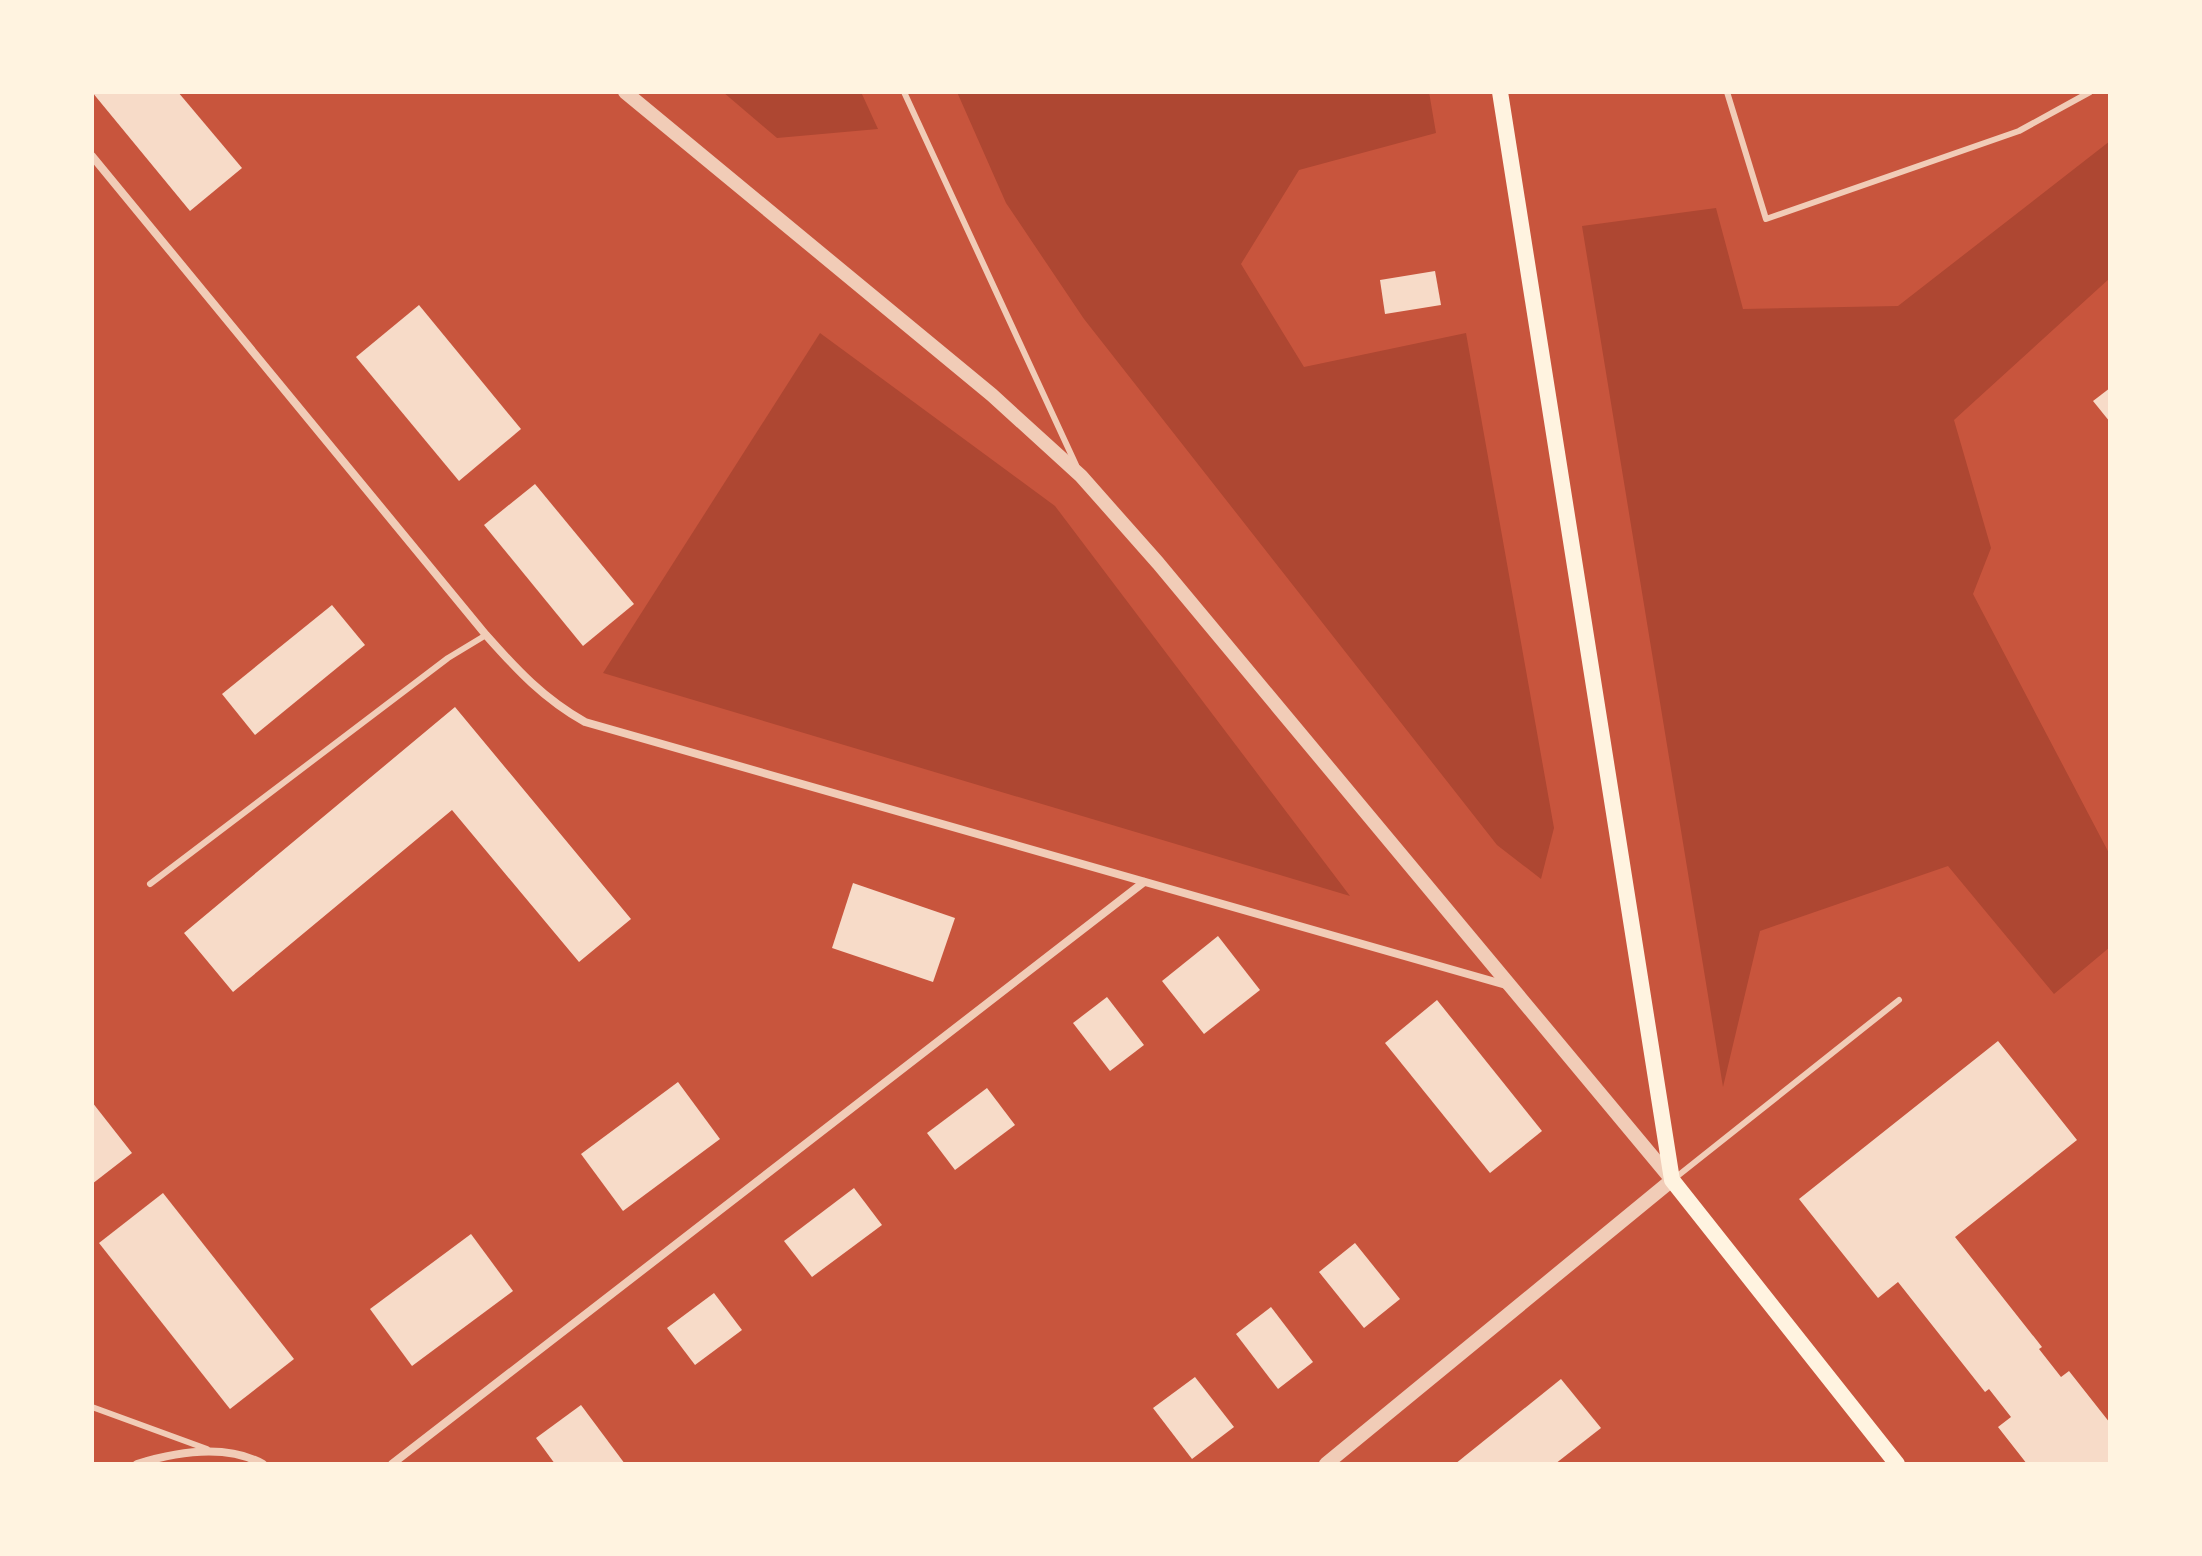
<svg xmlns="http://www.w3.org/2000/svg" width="2202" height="1556" viewBox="0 0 2202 1556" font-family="Rubik,sans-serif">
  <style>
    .green { fill: #ae4732 }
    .building { fill: #f7dbc8 }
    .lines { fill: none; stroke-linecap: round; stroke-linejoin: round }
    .service { stroke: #f1ccb7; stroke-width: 6 }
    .minor { stroke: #f1ccb7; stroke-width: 8 }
    .tertiary { stroke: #f1ccb7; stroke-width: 14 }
    .secondary { stroke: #fff3e0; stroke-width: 16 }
  </style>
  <rect width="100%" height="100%" fill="#c8553d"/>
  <g class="green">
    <polygon points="723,92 861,92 878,129 777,138"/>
    <polygon points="957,92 1429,92 1436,133 1299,170 1241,264 1304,367 1466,333 1554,828 1541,879 1497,845 1084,319 1006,203"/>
    <polygon points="2110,141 2110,278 1954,420 1991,548 1973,594 2110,855 2110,947 2054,994 1948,866 1760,931 1723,1087 1582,226 1716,208 1743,309 1898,306"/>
    <polygon points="820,333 1055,506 1350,896 603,673"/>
  </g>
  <g class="building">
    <polygon points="92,92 178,92 242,168 190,211"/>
    <polygon points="1435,271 1441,305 1385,314 1380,280"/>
    <polygon points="419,305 521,429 459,481 356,357"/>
    <polygon points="2110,388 2110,422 2093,401"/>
    <polygon points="535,484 634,604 583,646 484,525"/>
    <polygon points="332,605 365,645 255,735 222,694"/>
    <polygon points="455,707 631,919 579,962 452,810 233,992 184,933"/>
    <polygon points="853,883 955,918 933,982 832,948"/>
    <polygon points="1218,936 1260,990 1204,1034 1162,981"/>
    <polygon points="1107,997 1144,1045 1110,1071 1073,1023"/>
    <polygon points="1437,1000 1542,1131 1490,1173 1385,1043"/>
    <polygon points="1998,1041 2077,1140 1955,1237 2042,1347 2039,1349 2061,1377 2069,1371 2110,1423 2110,1464 2027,1464 1998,1427 2011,1417 1989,1389 1985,1392 1898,1282 1878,1298 1799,1199"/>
    <polygon points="678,1082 720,1139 623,1211 581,1154"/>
    <polygon points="987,1088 1015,1125 955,1170 927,1133"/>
    <polygon points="92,1102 132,1153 92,1184"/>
    <polygon points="854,1188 882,1225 812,1277 784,1241"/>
    <polygon points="163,1193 294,1359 230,1409 99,1243"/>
    <polygon points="471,1234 513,1291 412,1366 370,1309"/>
    <polygon points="1355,1243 1400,1299 1364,1328 1319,1272"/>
    <polygon points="714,1293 742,1330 695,1365 667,1328"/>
    <polygon points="1271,1307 1313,1362 1278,1389 1236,1334"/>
    <polygon points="1195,1377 1234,1427 1192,1459 1153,1408"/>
    <polygon points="1561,1379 1601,1428 1555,1464 1455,1464"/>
    <polygon points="581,1405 625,1464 555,1464 536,1438"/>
  </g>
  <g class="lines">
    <g class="service">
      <polyline points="904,92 1076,465"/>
      <polyline points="1727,92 1766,219 2019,131 2090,92"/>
      <polyline points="150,884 448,658 486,635"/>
      <polyline points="1675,1178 1899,1000"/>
      <polyline points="92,1407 207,1449"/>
    </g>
    <g class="minor">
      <path d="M92,156L486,635C517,670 544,699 585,722L1506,985"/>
      <path d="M137,1464C176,1452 225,1443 263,1464"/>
      <polyline points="392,1464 1144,882"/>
    </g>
    <polyline class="tertiary" points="625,92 992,395 1081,476 1158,563 1672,1180 1326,1464"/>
    <polyline class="secondary" points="1500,92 1672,1180 1897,1464"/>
  </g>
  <rect width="2202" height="1556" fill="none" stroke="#fff3e0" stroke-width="188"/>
</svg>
